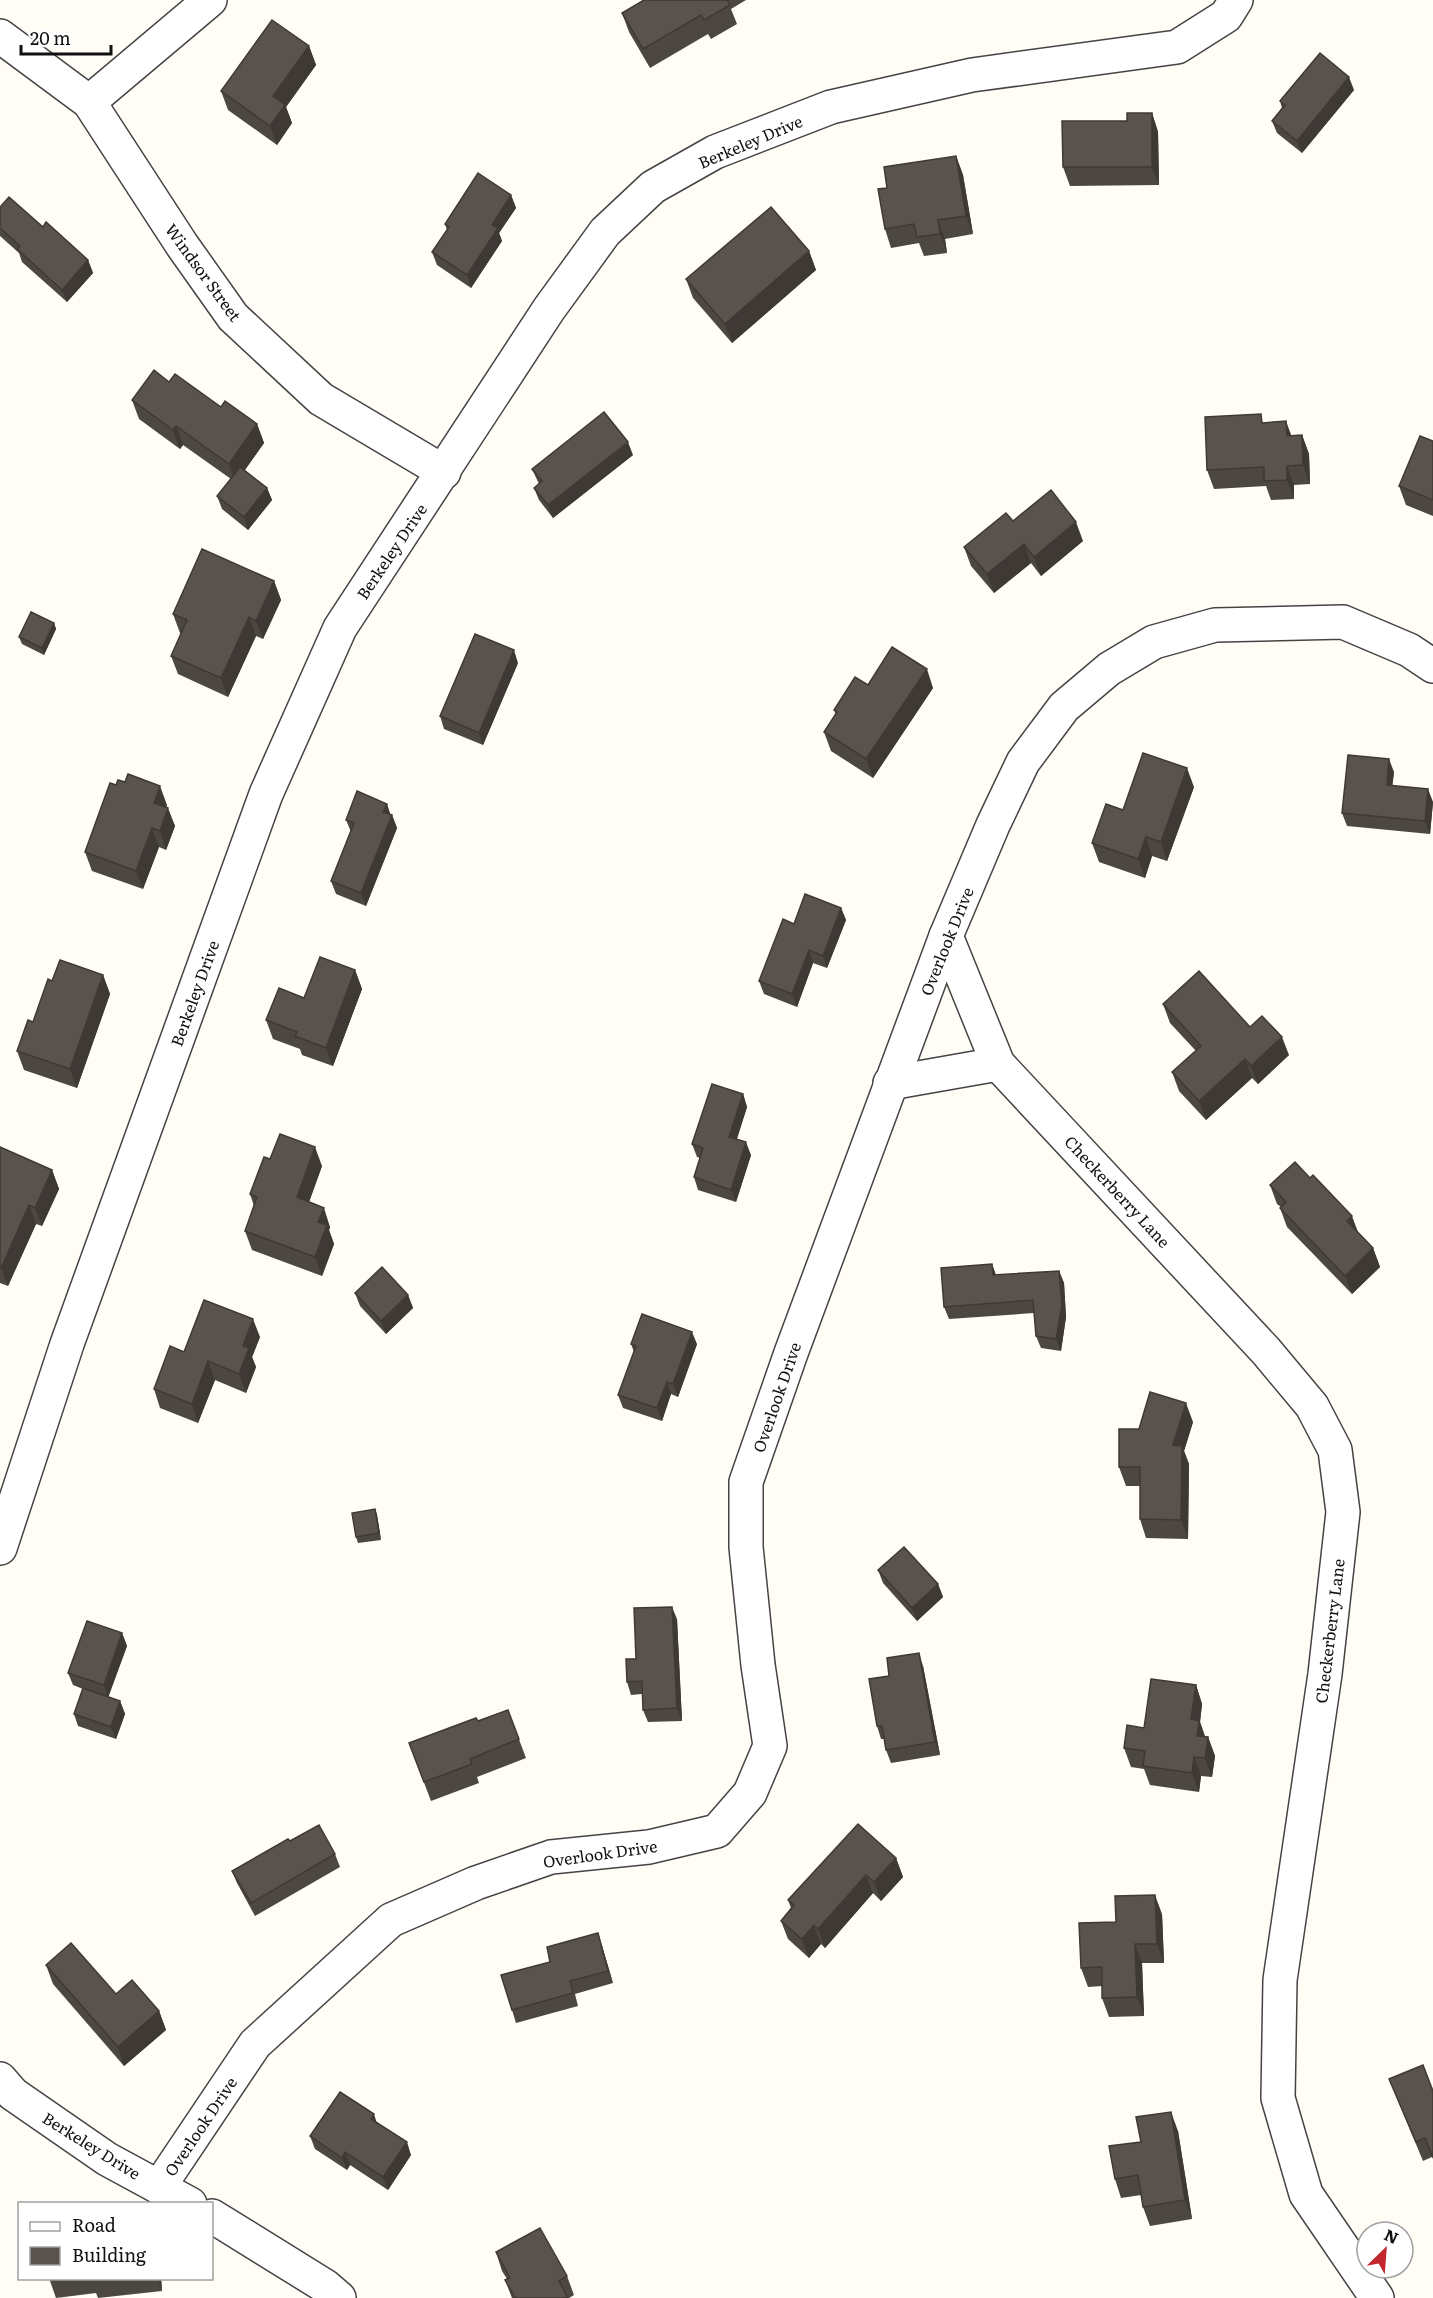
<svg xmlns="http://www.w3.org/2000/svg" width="1433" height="2298" viewBox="0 0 1433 2298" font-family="Literata,serif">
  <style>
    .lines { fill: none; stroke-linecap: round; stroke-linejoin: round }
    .minor-casing { stroke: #444; stroke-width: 36 }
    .minor { stroke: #fff; stroke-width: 33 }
    .wall { fill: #4d4742 }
    .shaded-wall { fill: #3f3936 }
    .building { fill: #5a524d; stroke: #3f3936; stroke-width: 1.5 }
    .labels { text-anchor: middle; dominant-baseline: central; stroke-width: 6; stroke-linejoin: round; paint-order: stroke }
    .street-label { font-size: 16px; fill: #111; stroke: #fff }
  </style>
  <rect width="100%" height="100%" fill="#fffdf5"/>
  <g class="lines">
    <defs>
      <g id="minor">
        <polyline points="0,36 89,102 182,245 233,317 321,399 444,472"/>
        <polyline points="89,102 210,0"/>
        <polyline points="946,936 998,1064 1266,1351 1312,1406 1335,1450 1343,1512 1325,1674 1280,1980 1278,2098 1306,2194 1377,2298"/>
        <polyline points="890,1083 998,1064"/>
        <polyline points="0,1548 67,1344 266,794 340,628 549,309 605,232 653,187 715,152 831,107 972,75 1177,47 1226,16 1236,0"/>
        <polyline points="0,2079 13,2094 107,2159 190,2204"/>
        <polyline points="159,2187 255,2044 391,1920 476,1883 551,1857 649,1847 717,1831 750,1793 770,1746 758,1665 746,1547 746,1482 791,1353 946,936 993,825 1023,762 1064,707 1109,669 1154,642 1215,625 1343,622 1409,650 1433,666"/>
        <polyline points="212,2216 325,2286 339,2298"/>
      </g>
    </defs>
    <use href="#minor" class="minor-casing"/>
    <use href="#minor" class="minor"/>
  </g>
  <g class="wall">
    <polygon points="644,0 746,0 731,9 737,24 711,39 708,34 650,68 629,32 622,13"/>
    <polygon points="309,46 316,65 286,107 292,123 277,145 228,110 221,91"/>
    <polygon points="1354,90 1302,153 1277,133 1272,121 1282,108 1280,101"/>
    <polygon points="1152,113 1158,132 1159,185 1070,186 1063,167 1127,121"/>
    <polygon points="956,156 963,175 973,234 945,239 947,253 924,256 919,243 891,248 885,229 887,188"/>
    <polygon points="511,195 516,208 499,233 502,241 471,288 437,265 432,252 447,230 445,224"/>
    <polygon points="0,207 43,227 88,260 93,273 67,302 22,262 19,253 0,236"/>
    <polygon points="809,251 816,270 732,343 693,298 686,279"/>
    <polygon points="169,382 257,424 264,443 245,470 267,488 272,500 248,530 222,509 217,496 231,479 183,445 180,449 139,419 132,400"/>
    <polygon points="1264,423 1292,436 1302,435 1309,454 1310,484 1294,485 1294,499 1271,500 1266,486 1214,489 1207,470"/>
    <polygon points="1433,441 1433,516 1406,505 1399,486"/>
    <polygon points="633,455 553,518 539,500 534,488 539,484 532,469"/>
    <polygon points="1013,521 1083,541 1041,576 1031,563 994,593 971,566 964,547"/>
    <polygon points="274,581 281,600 263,639 256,636 228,697 178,674 171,656 181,633 180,633 173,614"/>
    <polygon points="54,623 56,629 44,655 22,644 19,637"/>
    <polygon points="518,663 483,745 444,729 440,716"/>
    <polygon points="868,685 933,688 873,778 831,751 824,732 836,715 834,710"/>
    <polygon points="1394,772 1392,786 1433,802 1430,834 1347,826 1342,813"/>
    <polygon points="1194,787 1167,861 1152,856 1145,878 1099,862 1092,843 1123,810"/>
    <polygon points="167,805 166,807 175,826 166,850 159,847 143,889 92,871 85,852"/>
    <polygon points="391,815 392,815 397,828 366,906 336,894 331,881 351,832 346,820"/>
    <polygon points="841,908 846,920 827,968 813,963 797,1007 764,994 759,981 794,924"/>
    <polygon points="355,970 362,989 333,1066 302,1055 300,1049 273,1039 266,1020"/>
    <polygon points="103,975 110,994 77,1088 24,1070 17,1051 33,1022 52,981"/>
    <polygon points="1163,1004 1250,1027 1289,1055 1258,1084 1252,1078 1206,1120 1179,1091 1172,1072 1196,1051 1170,1023"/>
    <polygon points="743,1094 747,1107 737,1139 751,1155 736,1202 698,1190 694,1177 700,1158 697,1157 692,1144"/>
    <polygon points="0,1147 52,1170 59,1189 42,1226 36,1224 8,1286 0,1283"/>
    <polygon points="270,1159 322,1166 309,1202 330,1227 329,1230 334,1244 322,1276 252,1250 245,1231 254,1206 250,1194"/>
    <polygon points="1270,1185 1373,1248 1380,1267 1352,1294 1287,1227 1280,1208 1281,1207 1277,1204"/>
    <polygon points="992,1264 996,1275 1059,1271 1064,1283 1066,1317 1061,1351 1041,1348 1036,1336 1034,1313 949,1319 944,1307"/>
    <polygon points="355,1293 408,1295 413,1308 386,1334 360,1306"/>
    <polygon points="260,1337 252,1357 256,1367 246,1393 215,1380 198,1423 160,1408 154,1389 184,1352"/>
    <polygon points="631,1344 697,1344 678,1397 671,1394 662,1421 623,1408 618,1395 634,1352"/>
    <polygon points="1193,1422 1184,1451 1189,1464 1188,1539 1146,1538 1140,1519 1140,1486 1126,1486 1119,1467 1139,1429"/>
    <polygon points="375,1509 377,1515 381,1540 358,1543 356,1537"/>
    <polygon points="878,1570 938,1584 943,1597 917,1621 883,1583"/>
    <polygon points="677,1619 682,1721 648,1722 643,1710 642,1694 631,1695 627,1682 636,1659"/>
    <polygon points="122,1633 127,1646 108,1697 120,1701 125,1714 116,1739 78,1726 74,1714 83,1689 73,1685 68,1673"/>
    <polygon points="923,1666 940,1755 891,1763 886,1750 884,1739 881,1739 877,1726"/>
    <polygon points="1196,1685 1202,1704 1200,1722 1205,1737 1208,1737 1215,1756 1212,1777 1201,1776 1199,1792 1150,1785 1144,1769 1131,1767 1124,1748 1144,1728"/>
    <polygon points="508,1710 526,1758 477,1777 479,1783 431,1801 409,1743 478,1721"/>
    <polygon points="290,1841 335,1854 340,1867 255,1916 237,1883 232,1871"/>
    <polygon points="896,1858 903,1877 881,1901 873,1893 825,1948 821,1944 809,1958 788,1939 781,1921 791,1908 788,1900"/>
    <polygon points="1162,1914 1164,1963 1142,1963 1144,2016 1109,2017 1102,1998 1102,1986 1088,1987 1081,1968 1116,1922"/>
    <polygon points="602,1946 613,1983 575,1994 578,2006 516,2023 512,2010 550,1962"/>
    <polygon points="46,1965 159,2011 166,2030 124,2066 53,1984"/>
    <polygon points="1389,2079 1433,2091 1433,2159 1432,2157 1423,2161"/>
    <polygon points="377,2122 411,2155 388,2190 350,2165 347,2170 315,2149 310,2136"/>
    <polygon points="1178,2131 1192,2219 1150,2226 1143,2207 1141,2195 1121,2198 1115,2179 1141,2142"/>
    <polygon points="496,2252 567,2276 574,2295 569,2298 512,2298 505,2280 507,2279 502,2271"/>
    <polygon points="49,2278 161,2278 162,2291 98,2298 96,2293 56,2298"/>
  </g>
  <g class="shaded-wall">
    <polygon points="309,46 316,65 286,107 292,123 277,145 270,126 273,96"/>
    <polygon points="1349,77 1354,90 1302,153 1297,141"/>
    <polygon points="1152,113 1158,132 1159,185 1152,167"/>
    <polygon points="956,156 963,175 973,234 966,216"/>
    <polygon points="511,195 516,208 499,233 502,241 471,288 467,275 492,225"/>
    <polygon points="938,220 945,239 947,253 940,234"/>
    <polygon points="809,251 816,270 732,343 725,324"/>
    <polygon points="88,260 93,273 67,302 62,290"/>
    <polygon points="1286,421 1293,440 1287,436"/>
    <polygon points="257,424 264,443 236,482 229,464"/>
    <polygon points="176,426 183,445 180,449 173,430"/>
    <polygon points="1302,435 1309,454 1310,484 1303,465"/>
    <polygon points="628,442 633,455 553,518 548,505"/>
    <polygon points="1287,466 1294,485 1294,499 1287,480"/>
    <polygon points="267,488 272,500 248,530 244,517"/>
    <polygon points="1076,522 1083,541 1041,576 1034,557"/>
    <polygon points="1024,544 1031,563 994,593 987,574"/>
    <polygon points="274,581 281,600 263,639 256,621"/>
    <polygon points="249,617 256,636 228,697 221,678"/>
    <polygon points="54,623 56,629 44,655 42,648"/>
    <polygon points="514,650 518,663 483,745 479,733"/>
    <polygon points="927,669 933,688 873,778 866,759"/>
    <polygon points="1389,759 1394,772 1391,798 1387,785"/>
    <polygon points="1187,768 1194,787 1167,861 1161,842"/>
    <polygon points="160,786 167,805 161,822 154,803"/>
    <polygon points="1428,789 1433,802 1430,834 1425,821"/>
    <polygon points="387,804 391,816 383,812"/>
    <polygon points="168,808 175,826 166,850 160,831"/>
    <polygon points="392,815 397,828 366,906 361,893"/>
    <polygon points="152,828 159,847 143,889 136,871"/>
    <polygon points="1146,837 1152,856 1145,878 1138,859"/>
    <polygon points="841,908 846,920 827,968 823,956"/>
    <polygon points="809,950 813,963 797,1007 792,994"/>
    <polygon points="355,970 362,989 333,1066 326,1048"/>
    <polygon points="103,975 110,994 77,1088 70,1069"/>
    <polygon points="1282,1037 1289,1055 1258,1084 1251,1066"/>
    <polygon points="1245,1059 1252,1078 1206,1120 1199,1101"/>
    <polygon points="743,1094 747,1107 733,1150 729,1137"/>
    <polygon points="746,1142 751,1155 736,1202 731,1190"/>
    <polygon points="315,1147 322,1166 304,1216 297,1197"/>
    <polygon points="52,1170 59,1189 42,1226 35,1208"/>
    <polygon points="29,1205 36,1224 8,1286 1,1268"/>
    <polygon points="324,1208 330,1227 329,1230 334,1244 322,1276 315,1257 318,1222"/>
    <polygon points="1352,1216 1359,1235 1347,1221"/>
    <polygon points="1373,1248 1380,1267 1352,1294 1345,1276"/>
    <polygon points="992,1264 996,1276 993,1275"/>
    <polygon points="1059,1271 1064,1283 1066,1317 1061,1351 1056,1339"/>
    <polygon points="408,1295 413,1308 386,1334 381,1321"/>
    <polygon points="253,1319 260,1337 252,1357 256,1367 246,1393 239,1374 243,1346"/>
    <polygon points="692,1332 697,1344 678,1397 673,1384"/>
    <polygon points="208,1361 215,1380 198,1423 192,1404"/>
    <polygon points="667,1382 671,1394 662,1421 657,1408"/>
    <polygon points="1186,1403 1193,1422 1184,1451 1189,1464 1188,1539 1181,1520 1173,1445"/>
    <polygon points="375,1509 377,1515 381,1540 379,1533"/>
    <polygon points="938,1584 943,1597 917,1621 912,1608"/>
    <polygon points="672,1607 677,1619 682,1721 677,1708"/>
    <polygon points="122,1633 127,1646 108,1698 104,1685"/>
    <polygon points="919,1653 923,1666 940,1755 935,1742"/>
    <polygon points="1196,1685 1202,1704 1200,1722 1206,1739 1204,1754 1191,1719"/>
    <polygon points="120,1701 125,1714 116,1739 111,1727"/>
    <polygon points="1208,1737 1215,1756 1212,1777 1205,1758"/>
    <polygon points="1194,1757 1201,1776 1199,1792 1192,1773"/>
    <polygon points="896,1858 903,1877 881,1901 874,1882"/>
    <polygon points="866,1875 873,1893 825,1948 818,1929"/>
    <polygon points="1155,1895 1162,1914 1164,1963 1157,1944"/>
    <polygon points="814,1925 821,1944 809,1958 802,1939"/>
    <polygon points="598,1933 602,1946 613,1983 608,1971"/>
    <polygon points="1135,1944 1142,1963 1144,2016 1137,1997"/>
    <polygon points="159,2011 166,2030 124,2066 118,2047"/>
    <polygon points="1171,2112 1178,2131 1192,2219 1185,2200"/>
    <polygon points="374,2114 378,2127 371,2119"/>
    <polygon points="407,2142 411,2155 388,2190 383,2177"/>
    <polygon points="345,2152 350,2165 347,2170 342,2158"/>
    <polygon points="158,2278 161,2278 162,2291"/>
  </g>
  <g class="building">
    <polygon points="644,0 727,0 730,5 704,20 701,15 643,49 622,13"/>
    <polygon points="272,20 309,46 273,96 285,105 270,126 221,91"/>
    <polygon points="1320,53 1349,77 1297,141 1272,121 1285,105 1280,101"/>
    <polygon points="1127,113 1152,113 1152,167 1063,167 1062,121 1127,121"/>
    <polygon points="956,156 966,216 938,220 940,234 917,237 914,224 885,229 878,189 887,188 884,167"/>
    <polygon points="478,173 511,195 492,225 498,228 467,275 432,252 449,227 445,224"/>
    <polygon points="9,197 43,227 46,222 88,260 62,290 17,249 20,246 0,228 0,207"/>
    <polygon points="771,207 809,251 725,324 686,279"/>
    <polygon points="154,370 169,382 175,374 221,407 225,401 257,424 229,464 176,426 173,430 132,400"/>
    <polygon points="604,412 628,442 548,505 534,488 542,481 532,469"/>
    <polygon points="1261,414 1262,423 1286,421 1287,436 1302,435 1303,465 1287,466 1287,480 1264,481 1264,467 1207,470 1205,417"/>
    <polygon points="1420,436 1433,441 1433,500 1399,486"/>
    <polygon points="240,467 267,488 244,517 217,496"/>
    <polygon points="1051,490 1076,522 1034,557 1024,544 987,574 964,547 1006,513 1013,521"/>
    <polygon points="202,549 274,581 256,621 249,617 221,678 171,656 187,620 173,614"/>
    <polygon points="31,612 54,623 42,648 19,637"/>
    <polygon points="475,634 514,650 479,733 440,716"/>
    <polygon points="892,647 927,669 866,759 824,732 837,712 834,710 855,677 868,685"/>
    <polygon points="1143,753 1187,768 1161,842 1146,837 1138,859 1092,843 1106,804 1123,810"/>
    <polygon points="1348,755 1389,759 1387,785 1428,789 1425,821 1342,813"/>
    <polygon points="128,774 160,786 154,803 168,808 160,831 152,828 136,871 85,852 110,783 116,785 118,780 125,782"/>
    <polygon points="357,791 387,804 383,812 392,815 361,893 331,881 354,823 346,820"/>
    <polygon points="805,894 841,908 823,956 809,950 792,994 759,981 783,919 794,924"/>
    <polygon points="320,957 355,970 326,1048 295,1036 297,1032 266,1020 279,988 304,998"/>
    <polygon points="60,960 103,975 70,1069 17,1051 28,1020 33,1022 48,979 52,981"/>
    <polygon points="1199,971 1250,1027 1262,1016 1282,1037 1251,1066 1245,1059 1199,1101 1172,1072 1201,1046 1163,1004"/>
    <polygon points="712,1084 743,1094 729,1137 746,1142 731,1190 694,1177 703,1148 692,1144"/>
    <polygon points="280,1134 315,1147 297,1197 324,1208 318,1222 327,1225 315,1257 245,1231 257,1197 250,1194 264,1157 270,1159"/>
    <polygon points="0,1147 52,1170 35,1208 29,1205 1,1268 0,1267"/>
    <polygon points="1295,1162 1310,1178 1313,1175 1352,1216 1347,1221 1373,1248 1345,1276 1280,1208 1286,1202 1270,1185"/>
    <polygon points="992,1264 993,1275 1059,1271 1062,1305 1056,1339 1036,1336 1033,1300 944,1307 941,1268"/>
    <polygon points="382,1267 408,1295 381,1321 355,1293"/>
    <polygon points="204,1300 253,1319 243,1346 249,1348 239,1374 208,1361 192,1404 154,1389 170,1346 184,1352"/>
    <polygon points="642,1314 692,1332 673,1384 667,1382 657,1408 618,1395 636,1346 631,1344"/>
    <polygon points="1150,1392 1186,1403 1173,1445 1182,1446 1181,1520 1140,1519 1140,1467 1119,1467 1119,1429 1139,1429"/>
    <polygon points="375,1509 379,1533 356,1537 352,1513"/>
    <polygon points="904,1547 938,1584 912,1608 878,1570"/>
    <polygon points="672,1607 677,1708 643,1710 642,1681 627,1682 626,1659 636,1659 634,1608"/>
    <polygon points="87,1621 122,1633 104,1685 68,1673"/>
    <polygon points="919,1653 935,1742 886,1750 882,1726 877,1726 869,1679 889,1676 887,1658"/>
    <polygon points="1151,1679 1196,1685 1191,1719 1199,1721 1197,1736 1208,1737 1205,1758 1194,1757 1192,1773 1143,1766 1145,1751 1124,1748 1127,1725 1144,1728"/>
    <polygon points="83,1688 120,1701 111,1727 74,1714"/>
    <polygon points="508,1710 519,1739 470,1759 472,1764 424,1782 409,1743 476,1718 478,1721"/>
    <polygon points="858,1824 896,1858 874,1882 866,1875 818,1929 814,1925 802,1939 781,1921 794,1905 788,1900"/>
    <polygon points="319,1825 335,1854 251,1903 232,1871 288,1839 290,1841"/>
    <polygon points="1155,1895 1157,1944 1135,1944 1137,1997 1102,1998 1102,1967 1081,1968 1079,1923 1116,1922 1115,1896"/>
    <polygon points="598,1933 608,1971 570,1981 573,1993 512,2010 501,1975 550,1962 547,1947"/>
    <polygon points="71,1943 116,1994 132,1980 159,2011 118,2047 46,1965"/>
    <polygon points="1423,2065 1433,2091 1433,2157 1425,2138 1416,2142 1389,2079"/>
    <polygon points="340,2092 374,2114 371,2119 407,2142 383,2177 345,2152 342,2158 310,2136"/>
    <polygon points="1171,2112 1185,2200 1143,2207 1138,2175 1115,2179 1109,2146 1141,2142 1136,2117"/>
    <polygon points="540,2228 567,2276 559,2281 568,2298 515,2298 505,2280 510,2278 496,2252"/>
  </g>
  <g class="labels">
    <g class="street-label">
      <text transform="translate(750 141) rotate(-23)">Berkeley Drive</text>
      <text transform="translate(204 272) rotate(54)">Windsor Street</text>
      <text transform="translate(391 551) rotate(-56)">Berkeley Drive</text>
      <text transform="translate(946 941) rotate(-68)">Overlook Drive</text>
      <text transform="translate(194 993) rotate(-70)">Berkeley Drive</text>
      <text transform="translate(1118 1191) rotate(47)">Checkerberry Lane</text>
      <text transform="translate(776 1397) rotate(-71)">Overlook Drive</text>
      <text transform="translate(1329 1631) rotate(-83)">Checkerberry Lane</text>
      <text transform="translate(600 1853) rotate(-8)">Overlook Drive</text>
      <text transform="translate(200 2126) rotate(-56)">Overlook Drive</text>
      <text transform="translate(92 2145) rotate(32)">Berkeley Drive</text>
    </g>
  </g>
  <rect x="18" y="2202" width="195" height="78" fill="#ffffff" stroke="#a0a0a0" stroke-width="1.5"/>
  <rect x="30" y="2222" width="30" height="9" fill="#ffffff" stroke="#a0a0a0" stroke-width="1.5"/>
  <text x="72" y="2232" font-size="18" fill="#111111">Road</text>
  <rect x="30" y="2247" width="30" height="18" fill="#5a524d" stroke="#a0a0a0" stroke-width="1.5"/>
  <text x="72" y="2262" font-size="18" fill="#111111">Building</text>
  <g transform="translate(1385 2250) rotate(25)"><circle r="28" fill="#ffffff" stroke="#a0a0a0" stroke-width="1.5"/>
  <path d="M0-4.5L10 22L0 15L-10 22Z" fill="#c4262e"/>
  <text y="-9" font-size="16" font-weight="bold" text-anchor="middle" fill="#111111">N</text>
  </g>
  <path d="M21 45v9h90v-9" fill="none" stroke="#111111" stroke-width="3"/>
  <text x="30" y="45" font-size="18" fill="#111111" stroke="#ffffff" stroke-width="4.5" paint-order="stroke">20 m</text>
</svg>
